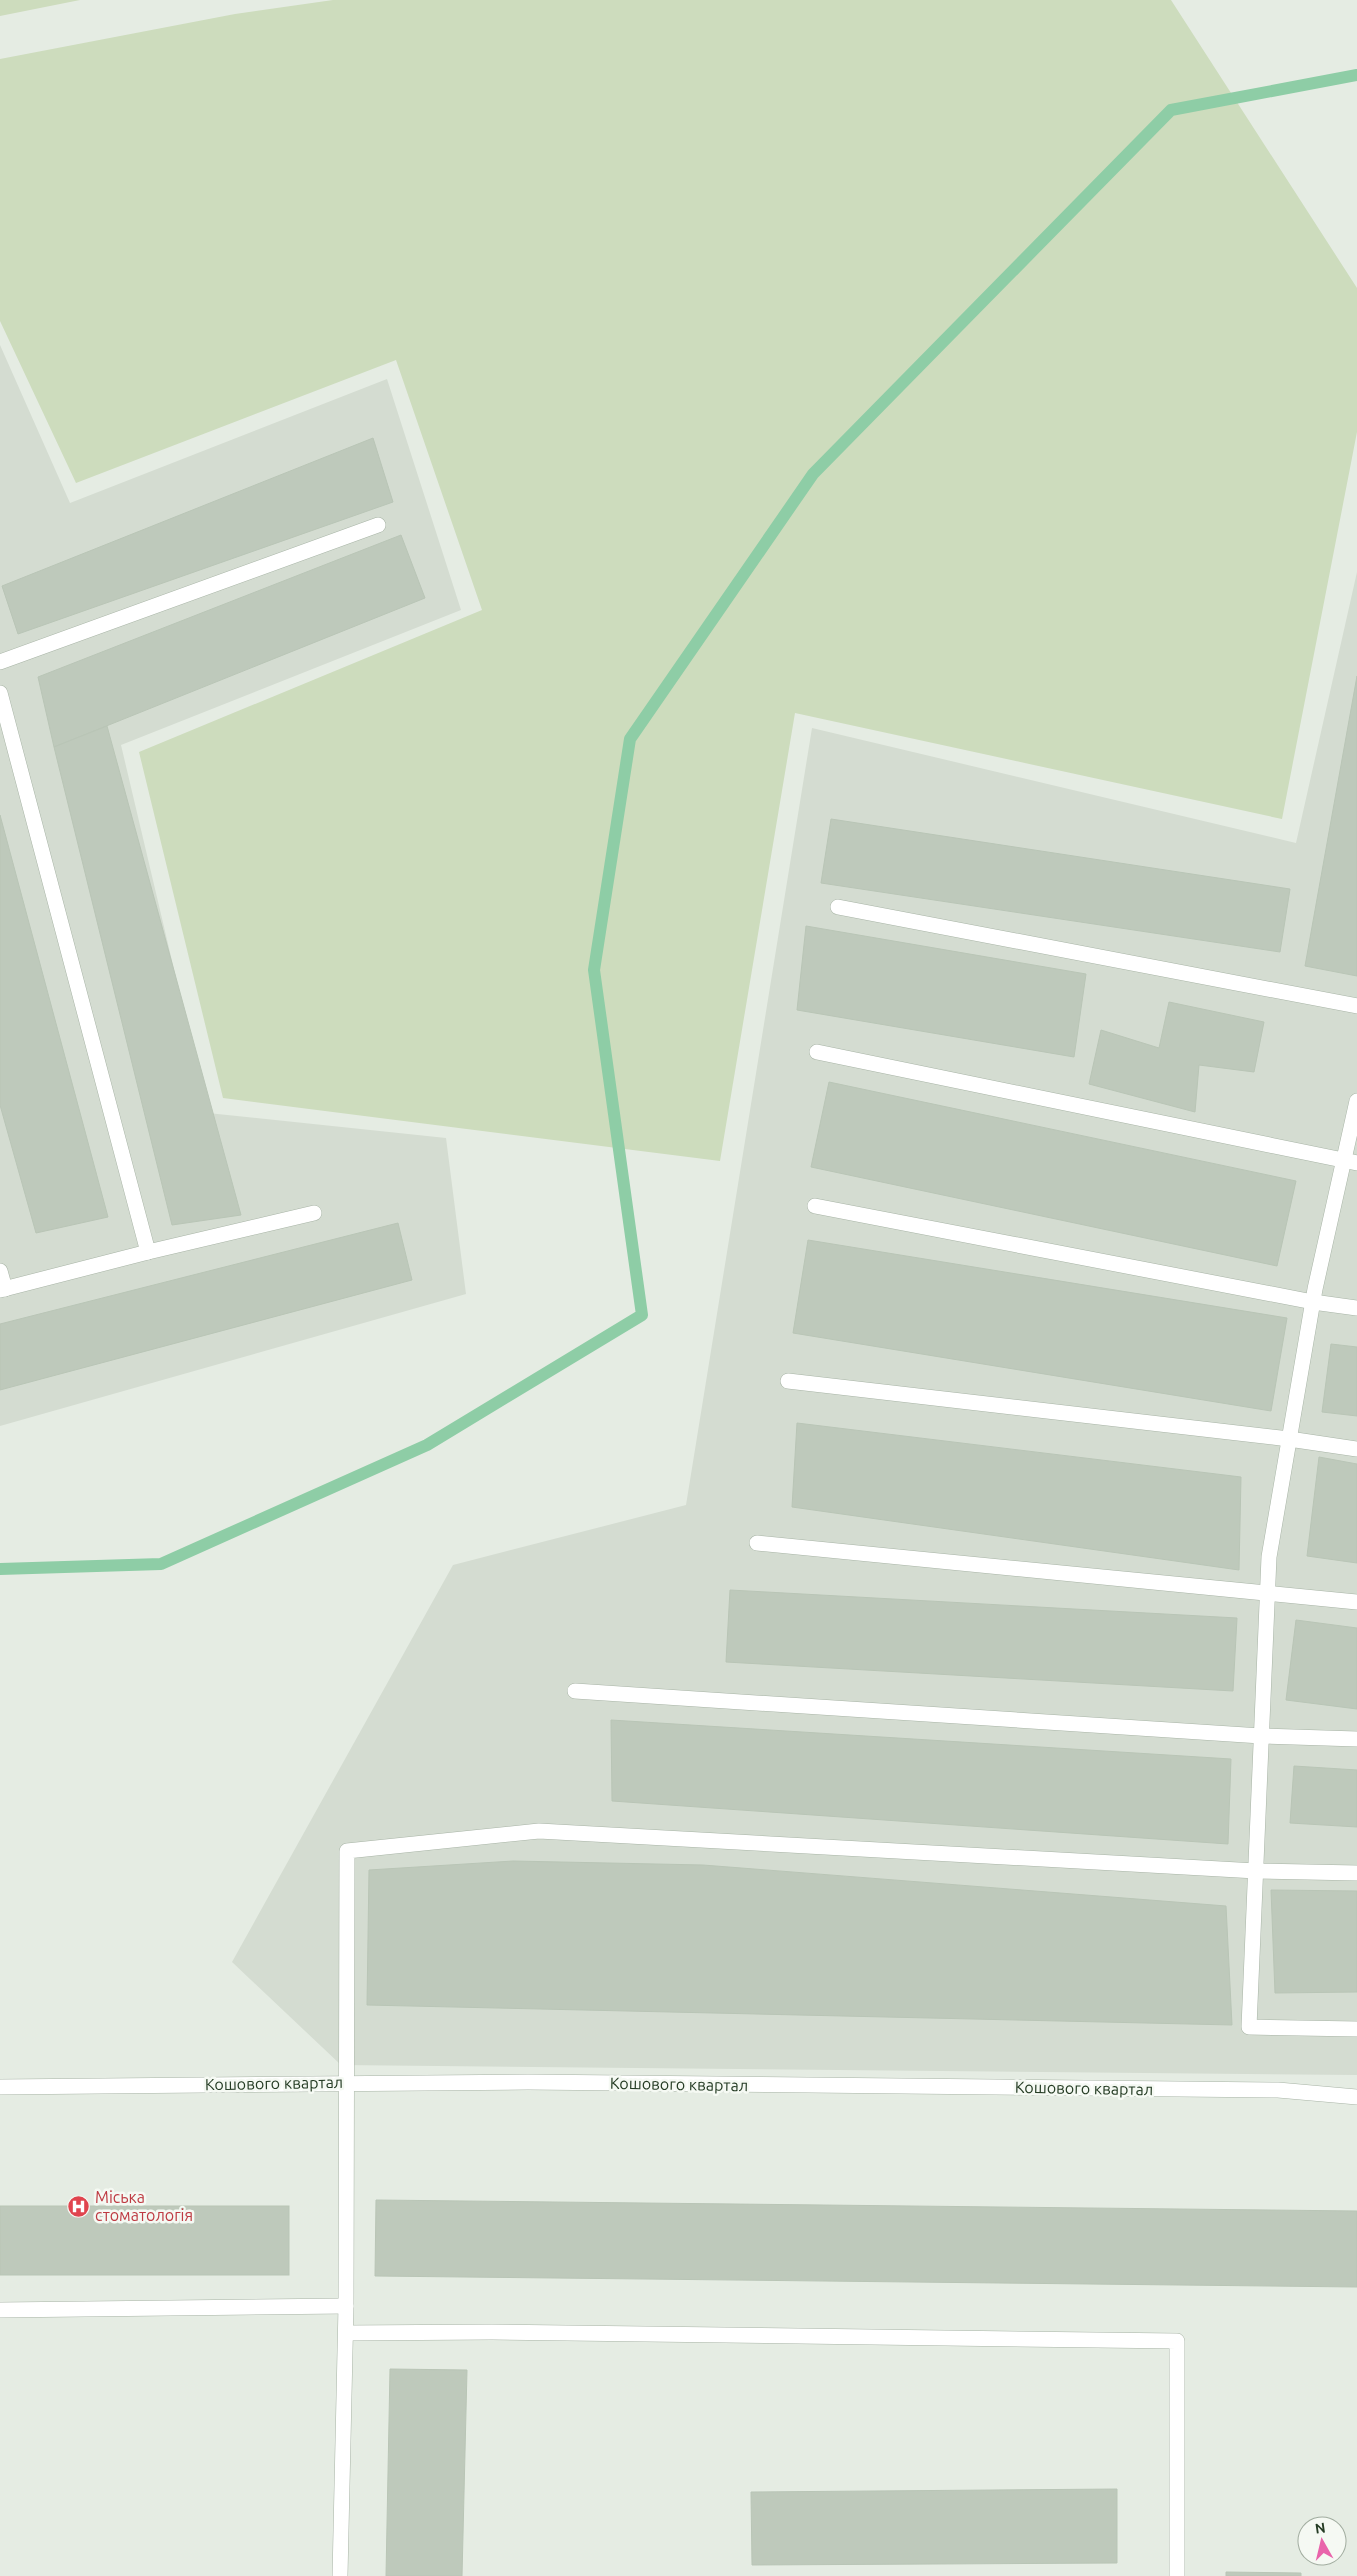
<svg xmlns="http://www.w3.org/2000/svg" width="1357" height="2576" viewBox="0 0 1357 2576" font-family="Ubuntu,sans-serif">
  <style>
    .built { fill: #d4dcd1 }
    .green { fill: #cddcbd }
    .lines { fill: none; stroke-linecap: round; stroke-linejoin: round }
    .stream { stroke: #8ecda6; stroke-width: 12 }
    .building { fill: #bec9bb; stroke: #b9c5b6 }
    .service-casing { stroke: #a8b4a6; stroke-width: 16 }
    .minor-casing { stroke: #a8b4a6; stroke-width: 16 }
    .service { stroke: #fff; stroke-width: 15 }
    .minor { stroke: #fff; stroke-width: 15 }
    .labels { text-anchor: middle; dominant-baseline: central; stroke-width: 5; stroke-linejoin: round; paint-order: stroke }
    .street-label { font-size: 16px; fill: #253c24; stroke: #f5f9f3 }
    .health-label { font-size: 16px; fill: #be3a42; stroke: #f5f9f3; text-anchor: start }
  </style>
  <rect width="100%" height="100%" fill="#e5ece3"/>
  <g class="built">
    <polygon points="0,345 70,503 387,379 461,610 121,745 208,1113 446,1138 466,1294 0,1426"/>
    <polygon points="1357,572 1357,2075 341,2065 232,1962 453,1565 686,1505 812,728 1296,843"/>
  </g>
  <g class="green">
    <polygon points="0,0 80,0 0,16"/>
    <polygon points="333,0 1171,0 1357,288 1357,432 1282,819 795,713 720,1161 223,1098 139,752 482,610 396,360 76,483 0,321 0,59 235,14"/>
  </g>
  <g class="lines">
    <polyline class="stream" points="0,1569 161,1564 427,1445 642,1315 594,970 630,739 813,474 1171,110 1357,75"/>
  </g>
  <g class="building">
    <polygon points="373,438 393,502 18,634 2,586"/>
    <polygon points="401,535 425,598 54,747 38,677"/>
    <polygon points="1357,676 1357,976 1305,966"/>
    <polygon points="107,726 241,1215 172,1225 54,747"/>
    <polygon points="0,815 108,1217 36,1233 0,1105"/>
    <polygon points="831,819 1290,889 1280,952 821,883"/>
    <polygon points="806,926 1086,974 1074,1057 797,1010"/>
    <polygon points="1169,1002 1264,1022 1254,1072 1199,1065 1195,1112 1089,1084 1101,1030 1159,1048"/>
    <polygon points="829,1082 1296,1181 1277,1266 811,1167"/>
    <polygon points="398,1223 412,1280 0,1390 0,1324"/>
    <polygon points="808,1240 1287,1318 1271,1411 793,1333"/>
    <polygon points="1331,1344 1357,1347 1357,1416 1322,1412"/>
    <polygon points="797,1423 1241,1477 1239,1570 792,1507"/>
    <polygon points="1319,1457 1357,1464 1357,1563 1307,1556"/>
    <polygon points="730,1590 1237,1618 1233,1691 726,1662"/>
    <polygon points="1296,1620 1357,1628 1357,1709 1286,1700"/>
    <polygon points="611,1720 1231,1759 1228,1844 612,1801"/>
    <polygon points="1294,1766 1357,1770 1357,1827 1290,1823"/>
    <polygon points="513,1861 703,1865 1226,1906 1232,2025 367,2005 369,1870"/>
    <polygon points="1271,1890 1357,1891 1357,1992 1275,1993"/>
    <polygon points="376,2200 1357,2211 1357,2287 375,2276"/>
    <rect x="0" y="2206" width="289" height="69"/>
    <polygon points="390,2369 467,2370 462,2576 386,2576"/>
    <polygon points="1117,2489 1117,2563 752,2565 751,2492"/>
    <polygon points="1226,2572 1301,2573 1301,2576 1226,2576"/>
  </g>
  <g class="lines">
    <defs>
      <g id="service">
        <polyline points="0,662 378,525"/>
        <polyline points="0,693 148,1252 314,1213"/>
        <polyline points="838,907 1357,1006"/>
        <polyline points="817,1052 1357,1163"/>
        <polyline points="1357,1101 1315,1289 1269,1557 1249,2027 1357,2029"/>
        <polyline points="815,1206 1313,1302 1357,1308"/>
        <polyline points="0,1271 5,1289"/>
        <polyline points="0,1290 148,1252"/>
        <polyline points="788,1381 1289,1439 1357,1449"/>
        <polyline points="757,1543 1357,1602"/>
        <polyline points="575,1691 1261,1736 1357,1739"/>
        <polyline points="0,2310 346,2306"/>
        <polyline points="346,2333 492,2332 1177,2341 1177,2576"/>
        <polyline points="340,2576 346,2306 347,1851 539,1831 1256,1871 1357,1873"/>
      </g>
      <polyline id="minor" points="0,2087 528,2082 1278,2090 1357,2097"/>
    </defs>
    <use href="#service" class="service-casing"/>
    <use href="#minor" class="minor-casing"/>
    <use href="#service" class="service"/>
    <use href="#minor" class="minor"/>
  </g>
  <defs>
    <symbol id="hospital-disc" viewBox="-11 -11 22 22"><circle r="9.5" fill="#e0444e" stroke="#f5f9f3"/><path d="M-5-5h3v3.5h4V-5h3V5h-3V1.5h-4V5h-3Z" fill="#fff"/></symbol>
  </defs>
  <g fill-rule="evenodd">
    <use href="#hospital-disc" x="66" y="2194" width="25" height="25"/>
  </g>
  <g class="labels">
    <g class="street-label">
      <text transform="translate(274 2083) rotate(-1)">Кошового квартал</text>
      <text transform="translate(679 2084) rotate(1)">Кошового квартал</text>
      <text transform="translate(1084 2088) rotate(1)">Кошового квартал</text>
    </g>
    <g class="health-label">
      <text x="95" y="2197">Міська<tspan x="95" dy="18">стоматологія</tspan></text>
    </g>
  </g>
  <g transform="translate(1322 2541) rotate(352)"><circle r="24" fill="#f5f9f3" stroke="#a2ada0"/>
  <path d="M0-4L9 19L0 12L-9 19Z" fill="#e964ab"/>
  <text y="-8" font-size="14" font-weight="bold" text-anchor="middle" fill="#253c24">N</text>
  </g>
</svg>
